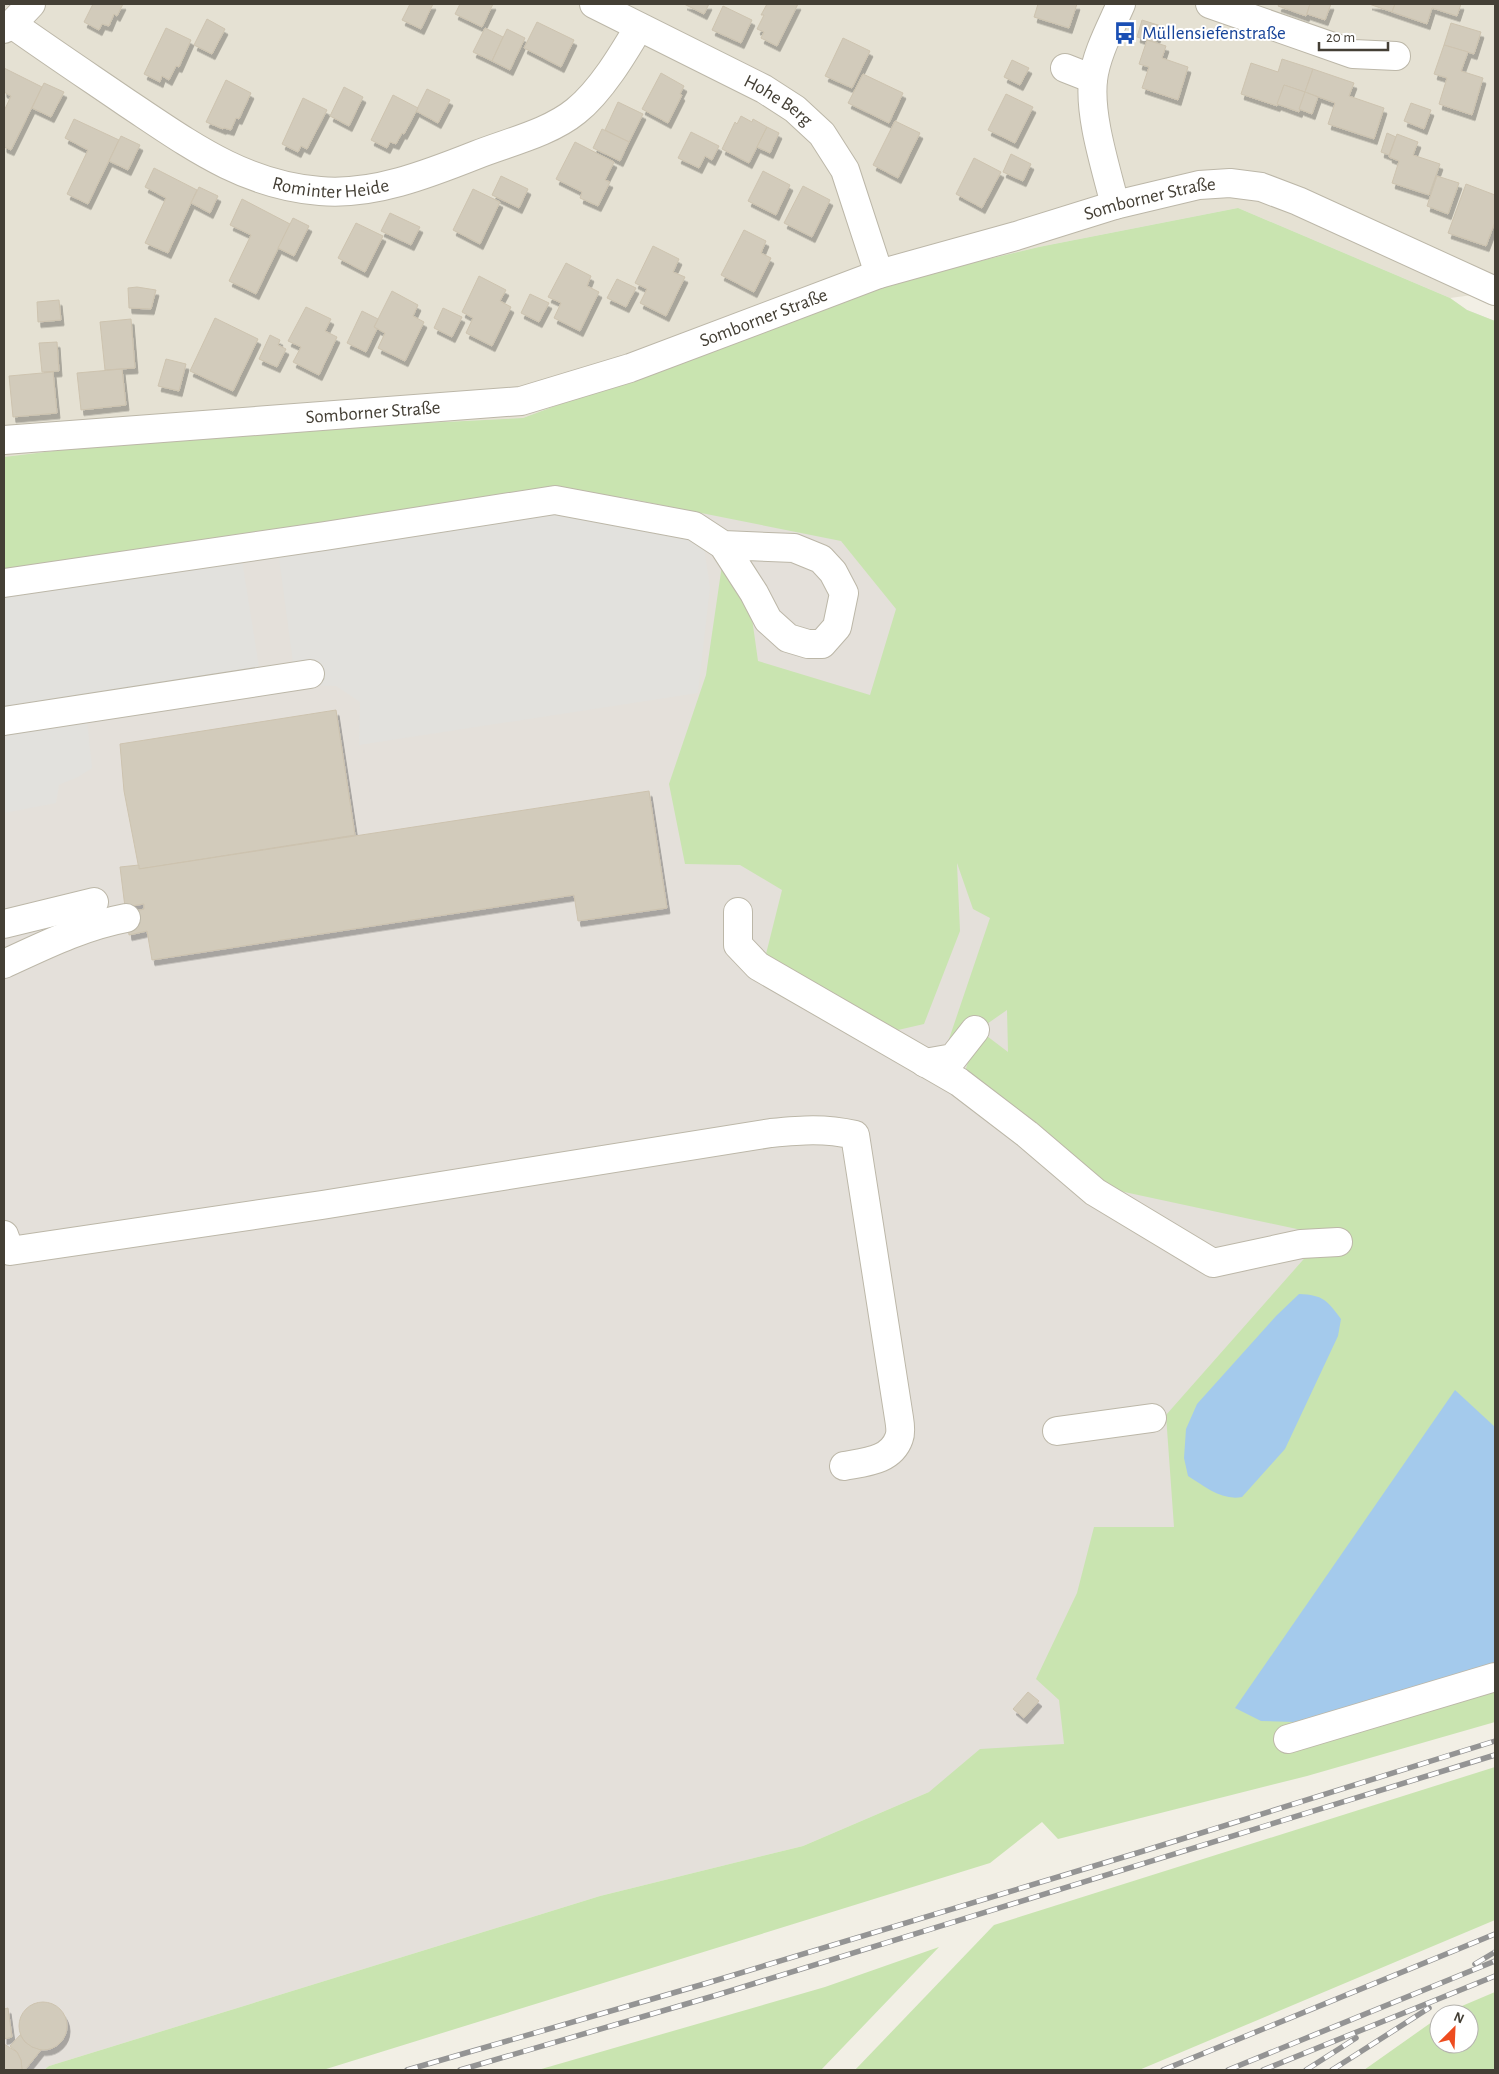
<svg xmlns="http://www.w3.org/2000/svg" width="1499" height="2074" viewBox="0 0 1499 2074" font-family="'Alegreya Sans',sans-serif">
  <style>
    .residential { fill: #e5e1d3 }
    .industrial { fill: #e4e0da }
    .green { fill: #c9e4b0 }
    .parking { fill: #e2e1dd }
    .water { fill: #a4caec }
    .building { fill: #d2cbbb; stroke: #cdc3af; filter: url(#shadow) }
    .lines { fill: none; stroke-linecap: round; stroke-linejoin: round }
    .minor-casing { stroke: #bcb7a8; stroke-width: 30 }
    .minor { stroke: #fff; stroke-width: 28 }
    .rail-casing { stroke: #949494; stroke-width: 5.5 }
    .rail { stroke: #fff; stroke-width: 4; stroke-dasharray: 11; stroke-linecap: butt }
    .labels { text-anchor: middle; dominant-baseline: central; stroke-width: 4; stroke-linejoin: round; paint-order: stroke }
    .transit-label { font-size: 19px; fill: #164399; stroke: #fff; text-anchor: start }
    .street-label { font-size: 19px; fill: #443f35; stroke: #fff }
  </style>
  <defs>
    <filter id="shadow"><feDropShadow dx="3" dy="5.5" stdDeviation="0" flood-color="#0004"/></filter>
  </defs>
  <rect width="100%" height="100%" fill="#f2efe5"/>
  <polygon class="residential" points="4,4 1495,4 1495,292 1450,298 1238,208 1039,247 879,285 523,418 186,435 4,457"/>
  <polygon class="industrial" points="1238,208 1450,298 1467,310 1495,321 1200,1797 990,1777 929,1792 803,1846 600,1896 49,2066 44,2070 4,2070 4,457 186,435 523,418 879,285 1039,247"/>
  <g class="green">
    <polygon points="1238,208 1450,298 1467,310 1495,321 1495,1722 1307,1776 1058,1839 1042,1822 990,1863 323,2070 44,2070 49,2066 600,1896 803,1846 929,1792 980,1749 1064,1744 1059,1700 1036,1679 1077,1593 1094,1527 1174,1527 1166,1415 1325,1235 1101,1187 963,1077 979,1030 1008,1052 1007,1010 954,1047 948,1042 990,918 973,909 957,863 960,931 924,1024 898,1030 764,962 782,890 740,865 685,864 669,784 706,675 723,558 750,604 758,661 870,695 896,609 841,541 621,497 524,494 4,571 4,457 186,435 523,418 879,285 1039,247"/>
    <polygon points="1495,1767 1495,1920 1139,2070 855,2070 994,1925"/>
    <polygon points="939,1947 821,2070 538,2070 825,1987"/>
    <polygon points="1495,1992 1495,2070 1364,2070 1439,2017 1439,2044 1469,2044 1469,2014 1443,2014"/>
  </g>
  <g class="parking">
    <polygon points="579,498 700,519 710,588 698,693 359,745 360,702 336,686 296,685 278,550"/>
    <polygon points="241,554 260,673 87,720 92,768 78,777 59,785 56,803 4,813 4,593"/>
  </g>
  <g class="water">
    <path d="M1299,1294C1323,1295 1327,1300 1341,1319L1338,1336L1285,1449L1242,1497C1222,1501 1204,1486 1188,1476L1184,1458L1186,1429L1197,1404L1276,1316Z"/>
    <polygon points="1455,1390 1495,1427 1495,1664 1294,1722 1261,1721 1235,1708"/>
    <circle cx="43" cy="2026" r="21"/>
  </g>
  <g class="building">
    <polygon points="93,4 123,4 117,16 114,14 109,26 102,24 99,30 84,22"/>
    <polygon points="410,4 433,4 421,29 402,20"/>
    <polygon points="460,4 493,4 482,27 455,14"/>
    <polygon points="684,4 709,4 704,14"/>
    <polygon points="767,4 798,4 777,46 761,38 764,32 757,29 764,15 761,15"/>
    <polygon points="1038,4 1077,4 1069,28 1034,17"/>
    <polygon points="1279,4 1310,4 1306,16 1278,6"/>
    <polygon points="1310,4 1331,4 1325,20 1307,14"/>
    <polygon points="1369,4 1395,4 1392,12"/>
    <polygon points="1395,4 1461,4 1457,16 1432,8 1427,24 1392,12"/>
    <polygon points="723,6 752,20 741,43 712,30"/>
    <polygon points="207,19 225,29 212,54 194,45"/>
    <polygon points="1142,20 1161,26 1155,43 1137,37"/>
    <polygon points="537,22 574,40 561,67 524,48"/>
    <polygon points="1451,23 1481,32 1474,54 1444,45"/>
    <polygon points="166,28 191,40 179,67 176,66 169,80 162,76 160,82 144,74"/>
    <polygon points="485,28 503,37 492,61 473,52"/>
    <polygon points="507,29 525,38 510,70 492,61"/>
    <polygon points="843,38 870,51 852,88 825,76"/>
    <polygon points="1147,40 1166,46 1162,58 1188,67 1178,100 1142,88 1149,67 1139,64"/>
    <polygon points="1444,45 1468,52 1461,71 1483,78 1472,115 1439,104 1447,78 1434,74"/>
    <polygon points="1282,59 1313,69 1305,92 1284,85 1277,106 1241,94 1251,63 1278,72"/>
    <polygon points="1012,60 1029,68 1020,85 1004,77"/>
    <polygon points="4,68 42,87 11,150 4,147 4,111 11,96 4,92"/>
    <polygon points="1313,69 1354,83 1349,96 1384,108 1374,139 1328,124 1335,103 1305,92"/>
    <polygon points="661,73 684,86 680,94 682,95 668,123 642,109"/>
    <polygon points="863,74 903,93 889,123 848,103"/>
    <polygon points="226,80 251,93 239,119 236,118 231,130 224,128 223,129 206,122"/>
    <polygon points="44,83 64,92 51,117 32,108"/>
    <polygon points="1284,85 1305,92 1299,112 1277,104"/>
    <polygon points="344,87 363,97 349,126 330,116"/>
    <polygon points="427,89 450,100 438,123 416,111"/>
    <polygon points="1305,92 1318,97 1312,114 1299,109"/>
    <polygon points="1006,94 1033,107 1015,143 988,130"/>
    <polygon points="393,95 418,108 404,134 402,133 396,144 390,142 387,148 371,140"/>
    <polygon points="303,98 327,110 307,149 301,146 298,152 282,144"/>
    <polygon points="618,102 643,114 629,142 605,130"/>
    <polygon points="1411,103 1431,110 1424,129 1404,121"/>
    <polygon points="741,116 752,122 753,119 767,127 749,163 722,149 735,122 737,124"/>
    <polygon points="74,119 119,140 88,204 67,194 88,150 65,138"/>
    <polygon points="895,121 920,133 898,178 873,165"/>
    <polygon points="767,127 779,133 770,153 757,147"/>
    <polygon points="602,129 629,142 620,161 593,148"/>
    <polygon points="691,132 719,146 712,160 705,156 699,168 678,158"/>
    <polygon points="1387,133 1396,137 1389,155 1381,152"/>
    <polygon points="1397,134 1418,142 1413,155 1440,164 1429,195 1392,183 1399,161 1389,157"/>
    <polygon points="121,136 140,145 128,170 109,161"/>
    <polygon points="575,142 614,162 605,180 610,182 598,206 580,198 582,192 556,179"/>
    <polygon points="1011,154 1031,164 1023,181 1003,172"/>
    <polygon points="974,158 1001,172 982,208 956,194"/>
    <polygon points="154,168 197,190 168,253 145,243 166,198 145,187"/>
    <polygon points="763,171 790,185 776,215 748,201"/>
    <polygon points="501,176 528,189 519,208 492,195"/>
    <polygon points="1437,176 1459,183 1448,214 1427,206"/>
    <polygon points="1466,184 1495,195 1495,222 1486,246 1448,233"/>
    <polygon points="803,186 830,200 812,237 784,223"/>
    <polygon points="199,187 218,196 210,213 191,203"/>
    <polygon points="473,189 500,202 480,244 453,230"/>
    <polygon points="242,199 290,224 256,294 229,281 251,235 230,225"/>
    <polygon points="390,213 420,227 411,245 381,231"/>
    <polygon points="293,218 309,226 294,256 278,248"/>
    <polygon points="356,223 383,236 365,272 338,258"/>
    <polygon points="744,230 766,241 761,253 771,258 754,292 721,275"/>
    <polygon points="653,246 679,259 673,272 685,277 666,316 640,303 647,289 635,283"/>
    <polygon points="566,263 591,276 587,286 599,292 580,331 554,318 561,303 548,297"/>
    <polygon points="479,276 506,290 500,301 511,307 492,346 466,333 473,318 462,312"/>
    <polygon points="617,279 636,288 626,307 607,298"/>
    <polygon points="137,287 156,290 151,309 129,308 128,288"/>
    <polygon points="392,291 418,305 413,316 424,322 405,361 378,348 385,333 374,327"/>
    <polygon points="530,294 549,303 539,322 521,313"/>
    <polygon points="59,300 61,320 38,322 37,302"/>
    <polygon points="306,307 331,319 325,331 337,337 319,375 293,362 301,347 288,341"/>
    <polygon points="443,308 462,317 452,337 434,328"/>
    <polygon points="362,311 378,319 374,327 377,329 366,352 347,343"/>
    <polygon points="215,318 258,339 233,391 190,371"/>
    <polygon points="131,319 135,368 105,370 100,322"/>
    <polygon points="270,335 280,340 278,345 286,349 277,367 259,359"/>
    <polygon points="57,342 59,371 42,372 39,343"/>
    <polygon points="166,359 186,364 179,391 158,386"/>
    <polygon points="122,369 126,405 81,410 77,373"/>
    <polygon points="53,372 57,413 13,417 9,376"/>
    <polygon points="336,710 355,835 139,869 124,791 120,744"/>
    <polygon points="649,791 667,908 578,921 574,895 152,960 147,931 129,935 126,913 144,909 144,904 125,907 120,867 139,865 139,869"/>
    <polygon points="1028,1692 1039,1701 1024,1718 1013,1709"/>
    <circle cx="43" cy="2026" r="24"/>
    <polygon points="8,2008 12,2037 4,2039 4,2009"/>
    <polygon points="20,2035 25,2042 32,2047 41,2050 25,2070 22,2070 21,2060 17,2052 10,2046"/>
    <polygon points="4,2044 17,2052 21,2060 22,2070 4,2070"/>
  </g>
  <g class="lines">
    <defs>
      <g id="minor">
        <path id="s1" d="M594,4L764,89L795,109L822,134L845,170L879,274"/>
        <polyline points="1210,4 1353,54 1396,56"/>
        <path id="s2" d="M12,24C50,51 89,77 127,103C189,144 243,185 320,191C372,196 428,174 476,155C509,142 549,133 576,111C601,91 623,54 639,27"/>
        <polyline points="4,29 12,24 31,4"/>
        <polyline points="1065,68 1093,79"/>
        <path d="M1115,205C1106,168 1089,117 1093,80C1096,54 1111,27 1121,4"/>
        <path id="s3" d="M4,440L521,401L630,368L879,274L1016,236L1115,205L1199,185L1230,183L1261,187L1298,201L1495,291"/>
        <polyline points="4,583 325,536 555,500 694,526 723,545 794,548 821,559 833,572 844,593 837,627 822,644 808,644 788,638 768,620 754,593 723,545"/>
        <polyline points="4,721 310,674"/>
        <polyline points="738,912 738,945 758,966 959,1082 1027,1134 1095,1192 1213,1263 1301,1244 1338,1242"/>
        <polyline points="4,924 94,902"/>
        <path d="M4,964C43,946 83,926 126,918"/>
        <polyline points="925,1063 953,1058 975,1030"/>
        <path d="M4,1235L10,1251L322,1205L771,1133C802,1130 824,1128 855,1135L899,1418C900,1424 901,1433 899,1438C891,1461 865,1462 844,1466"/>
        <polyline points="1057,1431 1152,1418"/>
        <polyline points="1288,1739 1495,1677"/>
      </g>
    </defs>
    <use href="#minor" class="minor-casing"/>
    <use href="#minor" class="minor"/>
    <defs>
      <g id="rail">
        <polyline points="1475,1964 1495,1952"/>
        <polyline points="407,2070 704,1984 1137,1853 1495,1741"/>
        <polyline points="460,2070 717,1995 1495,1755"/>
        <polyline points="1163,2070 1495,1934"/>
        <polyline points="1228,2070 1495,1961"/>
        <polyline points="1263,2070 1495,1976"/>
        <polyline points="1306,2070 1356,2038"/>
        <polyline points="1332,2070 1429,2008"/>
      </g>
    </defs>
    <use href="#rail" class="rail-casing"/>
    <use href="#rail" class="rail"/>
  </g>
  <defs>
    <symbol id="bus-bare" viewBox="-9 -9 18 18"><path d="M-5-6H5V4H4V6H2V4H-2V6H-4V4H-5ZM-3.5-4V0h7V-4ZM-3.5 1.2v1.5H-2V1.2ZM2 1.2v1.5H3.5V1.2Z" fill="#1a4fb4" stroke="#fff" stroke-width="2.5" paint-order="stroke"/></symbol>
  </defs>
  <g fill-rule="evenodd">
    <use href="#bus-bare" x="1109" y="17" width="32" height="32"/>
  </g>
  <g class="labels">
    <g class="transit-label">
      <text x="1142" y="33">Müllensiefenstraße</text>
    </g>
    <g class="street-label">
      <text stroke="none"><textPath href="#s1" startOffset="208">Hohe Berg</textPath></text>
      <text stroke="none"><textPath href="#s2" startOffset="365">Rominter Heide</textPath></text>
      <text stroke="none"><textPath href="#s3" startOffset="1180">Somborner Straße</textPath></text>
      <text stroke="none"><textPath href="#s3" startOffset="775">Somborner Straße</textPath></text>
      <text stroke="none"><textPath href="#s3" startOffset="370">Somborner Straße</textPath></text>
    </g>
  </g>
  <rect width="1499" height="2074" fill="none" stroke="#443f35" stroke-width="10"/>
  <g transform="translate(1454 2029) rotate(24)"><circle r="24" fill="#ffffff" stroke="#b4b2ae"/>
  <path d="M0-4L9 19L0 12L-9 19Z" fill="#ee4c1f"/>
  <text y="-8" font-size="14" font-weight="bold" text-anchor="middle" fill="#443f35">N</text>
  </g>
  <path d="M1319 42v8h69v-8" fill="none" stroke="#443f35" stroke-width="2.5"/>
  <text x="1326" y="42" font-size="15" fill="#443f35" stroke="#ffffff" stroke-width="4" paint-order="stroke">20 m</text>
</svg>
